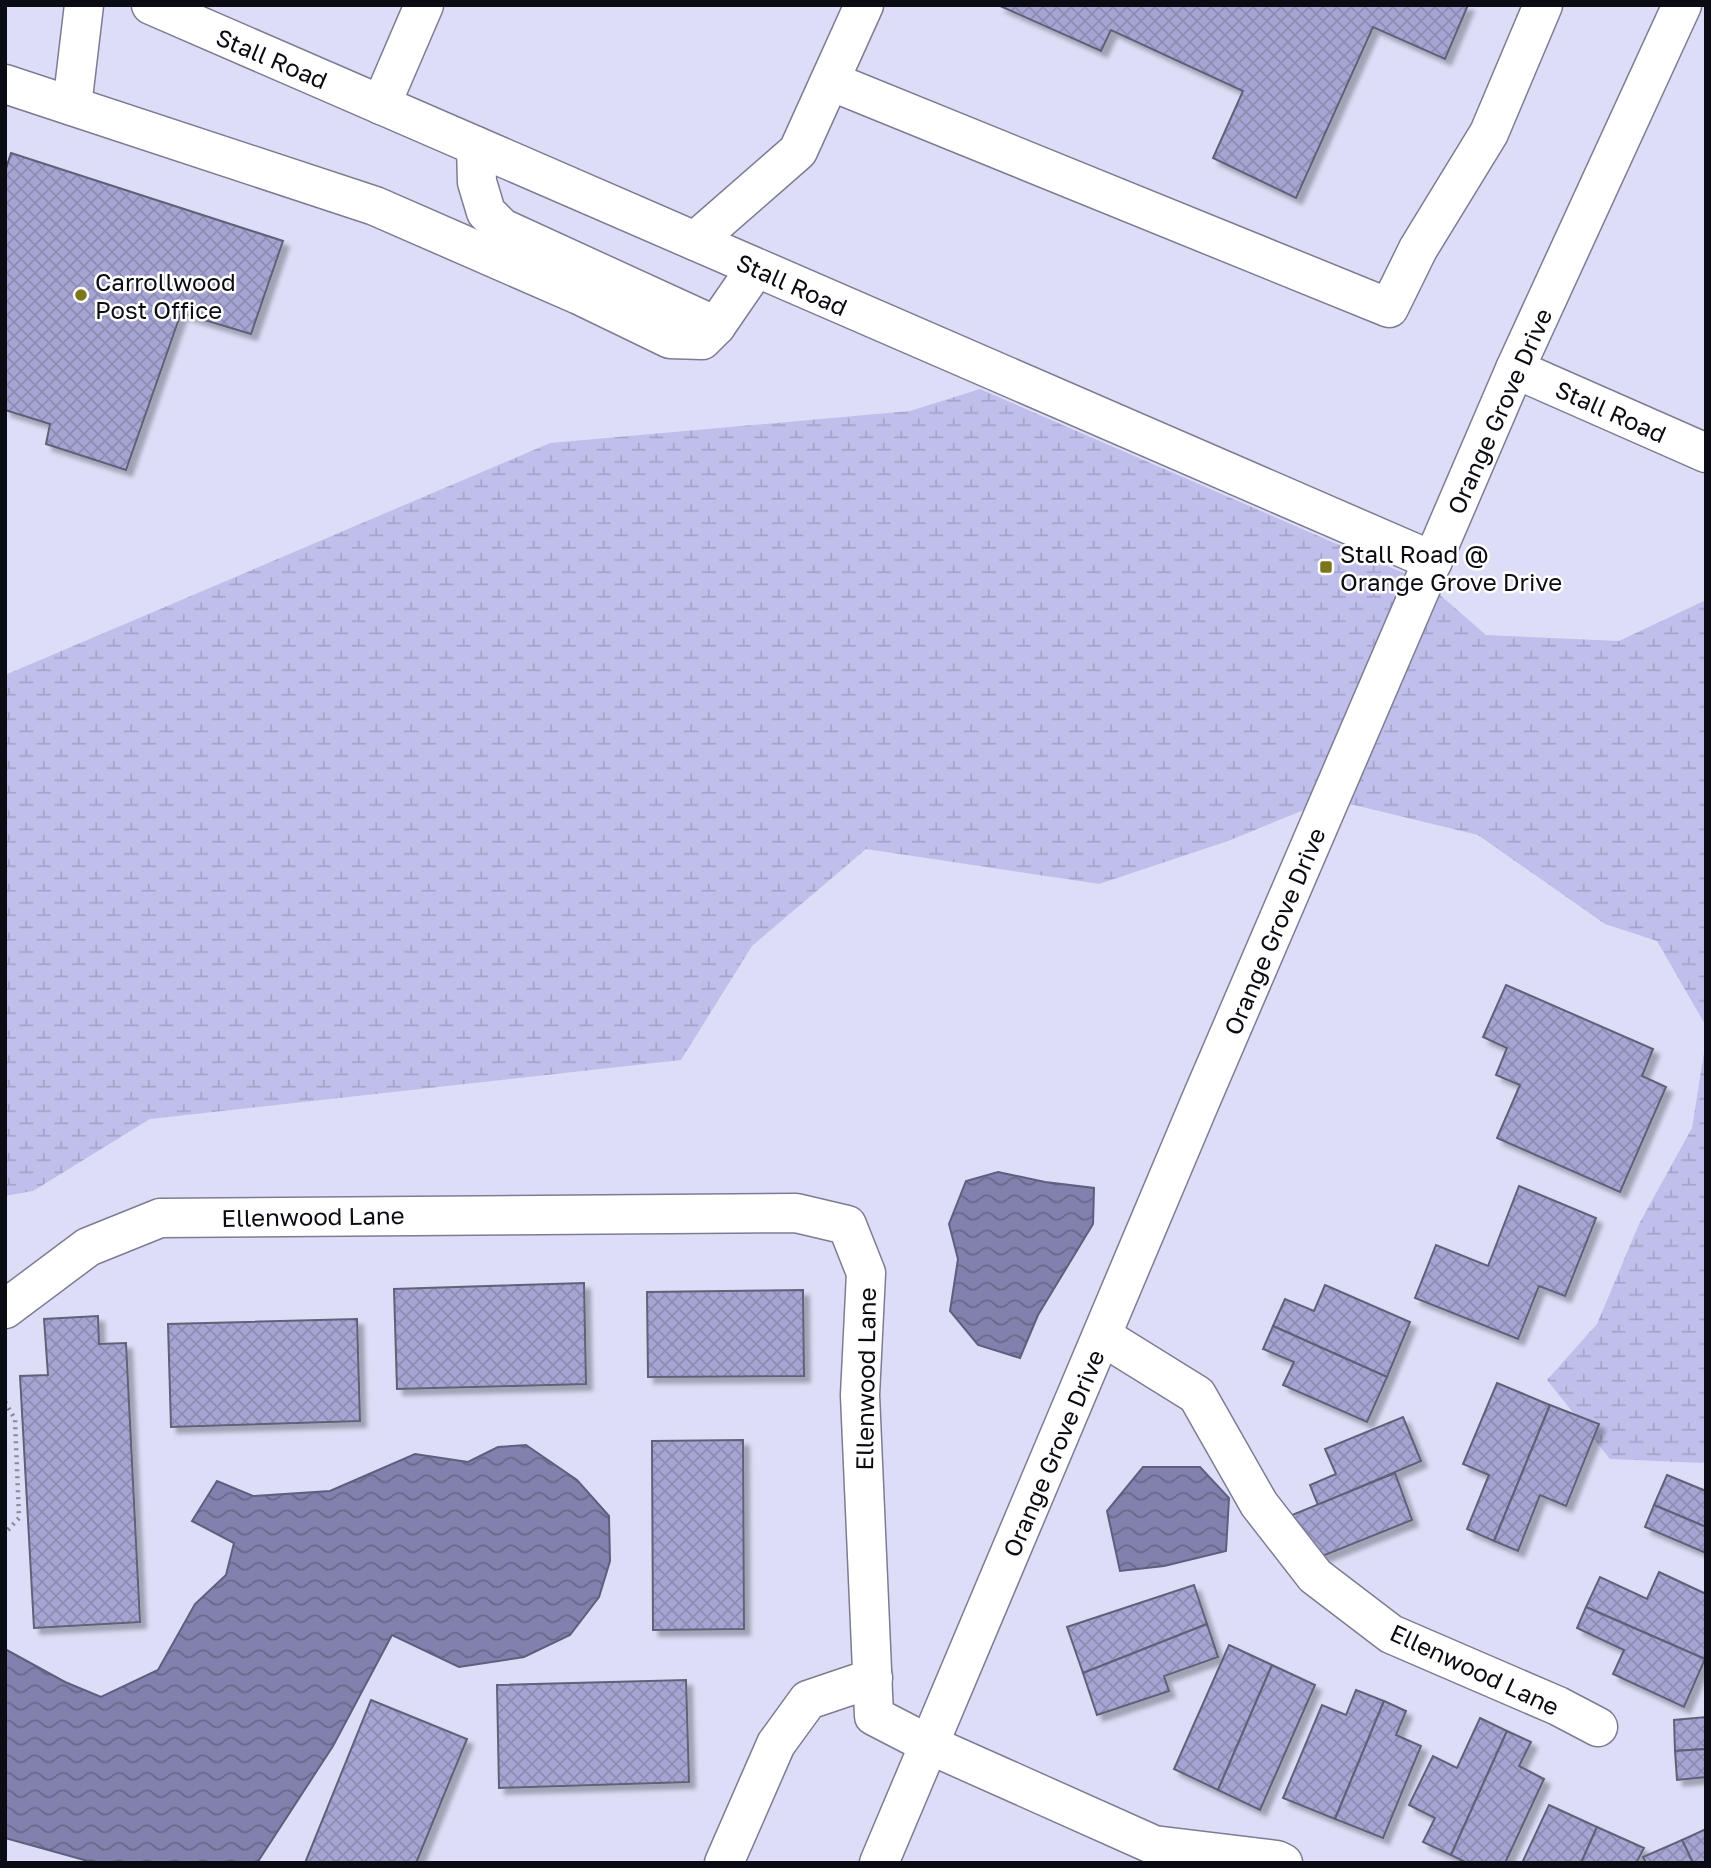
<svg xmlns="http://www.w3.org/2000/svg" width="1711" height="1868" viewBox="0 0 1711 1868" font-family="'Golos Text',sans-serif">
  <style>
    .wetland { fill: url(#wetland-marsh) }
    .water { fill: url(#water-waves); stroke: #5e5e7f; stroke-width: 2 }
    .building { fill: url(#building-cross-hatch); stroke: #616178; stroke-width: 2; filter: url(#shadow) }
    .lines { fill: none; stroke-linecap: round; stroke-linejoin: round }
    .minor-casing { stroke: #7c7c94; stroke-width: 41 }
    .path { stroke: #88889a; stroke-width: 4.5; stroke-dasharray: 2 5; stroke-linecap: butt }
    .minor { stroke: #fff; stroke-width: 38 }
    .poi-dot { fill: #7c761a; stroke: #fff; stroke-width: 2.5 }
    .labels { text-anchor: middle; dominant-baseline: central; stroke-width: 5; stroke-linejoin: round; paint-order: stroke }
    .street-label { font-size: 24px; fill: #0b0b13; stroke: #fff }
    .poi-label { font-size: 24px; fill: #0b0b13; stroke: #fff; text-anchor: start }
  </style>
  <defs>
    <pattern id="wetland-marsh" width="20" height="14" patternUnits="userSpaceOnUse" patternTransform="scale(1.75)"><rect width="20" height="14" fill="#c0bfeb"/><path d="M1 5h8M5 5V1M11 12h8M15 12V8" fill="none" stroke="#a4a3c9"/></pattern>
    <pattern id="water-waves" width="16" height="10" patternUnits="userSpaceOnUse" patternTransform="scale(1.75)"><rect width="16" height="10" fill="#8281ad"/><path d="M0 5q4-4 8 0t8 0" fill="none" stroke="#69688c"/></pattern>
    <pattern id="building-cross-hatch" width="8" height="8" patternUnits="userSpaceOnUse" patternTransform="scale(1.75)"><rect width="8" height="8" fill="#a5a4d2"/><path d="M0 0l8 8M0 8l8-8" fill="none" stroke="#8d8cb3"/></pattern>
    <filter id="shadow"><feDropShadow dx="6" dy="6" stdDeviation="2" flood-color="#0004"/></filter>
  </defs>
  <rect width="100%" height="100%" fill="#ddddf7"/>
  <g class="wetland">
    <polygon points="980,389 1406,574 1304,810 1228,841 1099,884 866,849 752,946 681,1060 150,1119 33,1191 5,1196 5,675 550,443 910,411"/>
    <polygon points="1440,595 1486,635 1619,641 1706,600 1706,1026 1657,941 1605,924 1478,835 1350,804"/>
    <polygon points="1706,1040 1706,1459 1703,1463 1610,1459 1547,1380 1597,1324 1639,1224 1692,1128"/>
  </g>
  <g class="water">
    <polygon points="998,1172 1045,1182 1094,1188 1093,1224 1038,1315 1020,1358 978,1345 950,1311 958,1259 949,1224 966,1181"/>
    <polygon points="526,1445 577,1480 609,1516 610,1561 599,1597 570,1635 524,1657 459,1667 392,1635 333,1746 257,1863 95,1863 5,1838 5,1649 65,1682 101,1697 158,1670 195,1604 226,1575 234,1543 192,1521 217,1481 253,1496 330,1491 415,1454 468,1462 498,1447"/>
    <polygon points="1143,1467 1200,1467 1229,1498 1226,1551 1164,1566 1120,1571 1107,1511"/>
  </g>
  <g class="building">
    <polygon points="998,5 1468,5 1445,59 1373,27 1296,198 1213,158 1243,91 1111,30 1101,51"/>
    <polygon points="11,153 283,241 251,334 181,313 126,470 46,444 50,424 5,410 5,172"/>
    <polygon points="1506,985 1653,1049 1642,1076 1666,1087 1620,1192 1497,1138 1520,1085 1496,1075 1507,1048 1483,1037"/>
    <polygon points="1519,1186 1596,1218 1565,1296 1539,1286 1518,1339 1415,1298 1436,1245 1488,1266"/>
    <polygon points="584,1283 586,1384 397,1389 394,1289"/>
    <polygon points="1325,1285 1410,1322 1387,1377 1273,1326 1285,1299 1314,1311"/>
    <polygon points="803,1290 804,1376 648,1377 647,1292"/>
    <polygon points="98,1316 99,1344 126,1343 140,1622 34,1628 20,1376 48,1375 44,1319"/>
    <polygon points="357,1319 360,1421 171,1427 168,1324"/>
    <polygon points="1273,1326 1387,1377 1367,1422 1283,1385 1294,1362 1263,1349"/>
    <polygon points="1497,1383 1550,1405 1494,1541 1467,1529 1489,1475 1463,1464"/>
    <polygon points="1550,1405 1599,1424 1566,1506 1540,1495 1518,1551 1494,1541"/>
    <polygon points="1403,1417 1421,1461 1318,1505 1310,1485 1336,1474 1325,1449"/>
    <polygon points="743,1440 744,1629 653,1630 652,1441"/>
    <polygon points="1395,1473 1412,1520 1310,1561 1292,1515"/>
    <polygon points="1667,1475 1706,1491 1706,1527 1654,1505"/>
    <polygon points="1654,1505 1706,1527 1706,1553 1645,1527"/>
    <polygon points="1659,1572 1706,1594 1705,1659 1586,1607 1600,1577 1647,1599"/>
    <polygon points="1194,1585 1207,1624 1083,1673 1067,1627"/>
    <polygon points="1586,1607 1705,1659 1684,1707 1613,1674 1624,1650 1577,1628"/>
    <polygon points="1207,1624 1218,1657 1164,1676 1169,1691 1097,1715 1083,1673"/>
    <polygon points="1229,1645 1272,1665 1218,1790 1174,1769"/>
    <polygon points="1272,1665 1315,1685 1260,1810 1218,1790"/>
    <polygon points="686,1680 689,1782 499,1788 497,1685"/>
    <polygon points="1356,1690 1384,1701 1335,1819 1283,1798 1322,1705 1346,1715"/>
    <polygon points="371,1700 467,1739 416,1863 305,1863"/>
    <polygon points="1384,1701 1406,1711 1396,1735 1421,1746 1383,1838 1335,1819"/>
    <polygon points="1706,1717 1706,1749 1675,1751 1674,1720"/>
    <polygon points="1480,1718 1507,1731 1451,1855 1423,1842 1435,1818 1409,1805 1433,1756 1457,1768"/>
    <polygon points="1507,1731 1531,1742 1519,1766 1544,1779 1505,1863 1467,1863 1451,1855"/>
    <polygon points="1706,1749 1706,1777 1677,1780 1675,1751"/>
    <polygon points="1549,1805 1597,1827 1581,1863 1522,1863"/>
    <polygon points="1597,1827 1644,1848 1636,1863 1581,1863"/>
    <polygon points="1706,1829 1706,1863 1693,1863 1682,1840"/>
    <polygon points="1682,1840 1693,1863 1646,1863 1643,1857"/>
  </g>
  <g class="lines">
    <defs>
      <g id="minor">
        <polyline points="151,5 1433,561"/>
        <polyline points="830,81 1389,308 1418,249 1489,133 1543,5"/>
        <polyline points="5,84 375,206 579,295 670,339 702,340 716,326 756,268"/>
        <polyline points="381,105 424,5"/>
        <polyline points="72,106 84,5"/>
        <polyline points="476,146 477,182 486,212 502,228 716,326"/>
        <polyline points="695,241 798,151 864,5"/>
        <polyline points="1515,369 1706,453"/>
        <polyline points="5,1309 88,1247 160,1218 796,1213 847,1225 866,1273 860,1395 874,1716 930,1745 1154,1845 1277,1860 1283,1863"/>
        <polyline points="1102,1336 1197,1395 1259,1504 1315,1576 1391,1634 1558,1706 1598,1727"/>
        <polyline points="724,1863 776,1744 808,1700 873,1678"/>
        <polyline points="879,1863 1200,1102 1515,369 1682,5"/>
      </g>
    </defs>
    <use href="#minor" class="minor-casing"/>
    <polyline class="path" points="5,1402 15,1419 19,1518 5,1533"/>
    <use href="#minor" class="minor"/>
  </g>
  <g class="poi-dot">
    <circle cx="81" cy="295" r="7"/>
    <rect x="1319" y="560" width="14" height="14" rx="3.5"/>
  </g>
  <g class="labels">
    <g class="street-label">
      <text transform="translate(272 58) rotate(23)">Stall Road</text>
      <text transform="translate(792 284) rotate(24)">Stall Road</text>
      <text transform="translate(1499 411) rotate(-66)">Orange Grove Drive</text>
      <text transform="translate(1611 411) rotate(24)">Stall Road</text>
      <text transform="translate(1274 931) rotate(-67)">Orange Grove Drive</text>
      <text transform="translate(313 1216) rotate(-1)">Ellenwood Lane</text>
      <text transform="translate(865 1379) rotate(-89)">Ellenwood Lane</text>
      <text transform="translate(1053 1453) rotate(-67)">Orange Grove Drive</text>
      <text transform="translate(1475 1669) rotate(25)">Ellenwood Lane</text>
    </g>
    <g class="poi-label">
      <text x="95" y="281">Carrollwood<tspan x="95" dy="28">Post Office</tspan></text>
      <text x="1340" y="553">Stall Road @<tspan x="1340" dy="28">Orange Grove Drive</tspan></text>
    </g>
  </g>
  <rect width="1711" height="1868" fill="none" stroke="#0b0b13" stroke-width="14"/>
</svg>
